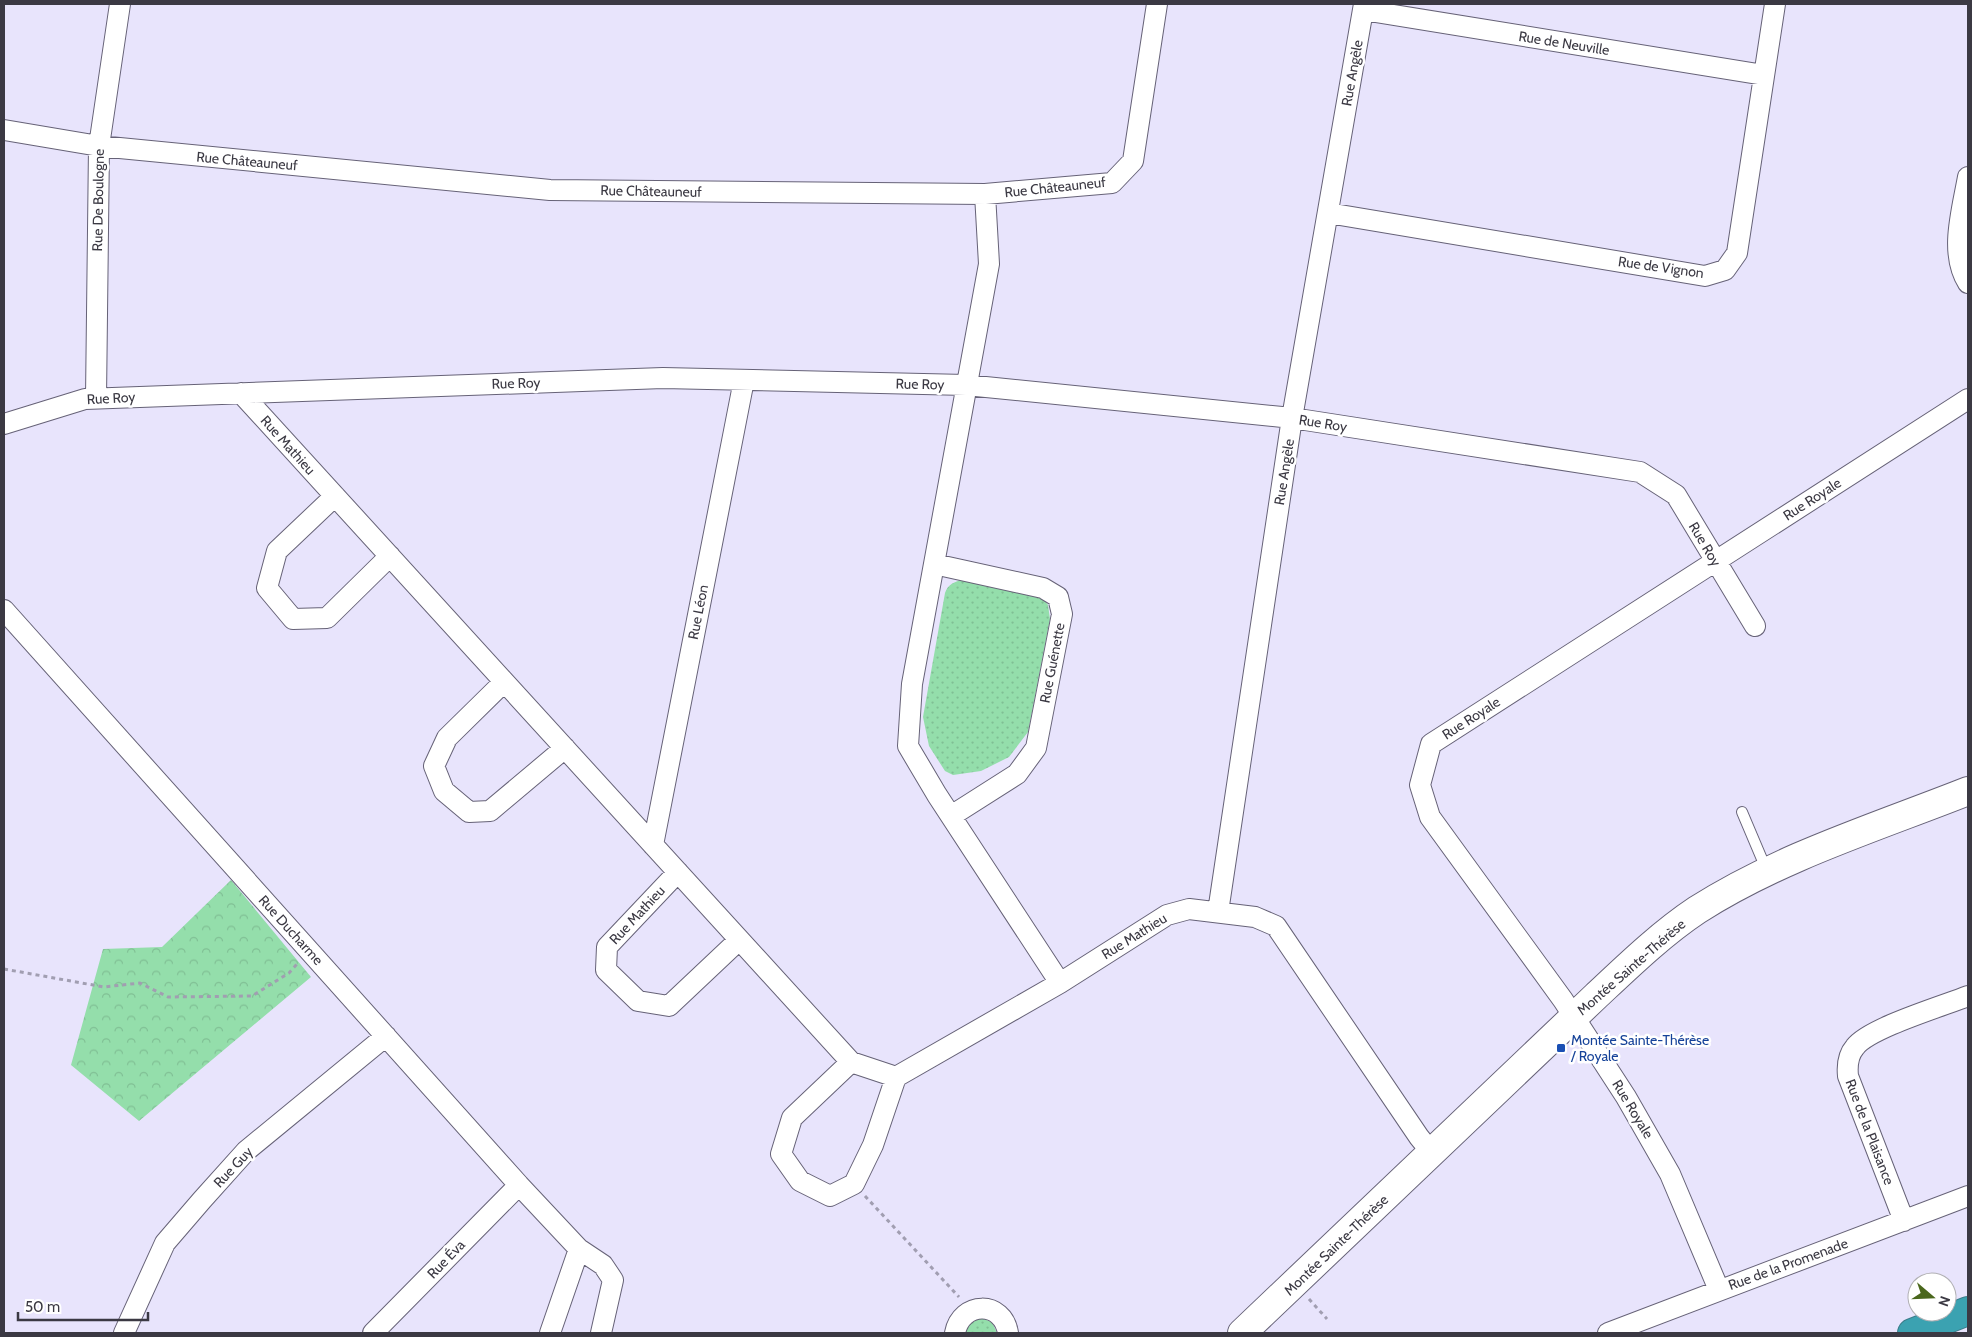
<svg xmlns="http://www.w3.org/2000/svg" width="1972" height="1337" font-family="Cabin,sans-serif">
<defs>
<pattern id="grass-dots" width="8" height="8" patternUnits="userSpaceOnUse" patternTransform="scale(1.25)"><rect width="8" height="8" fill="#94deab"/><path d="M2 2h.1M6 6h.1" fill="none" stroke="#80bf94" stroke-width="1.8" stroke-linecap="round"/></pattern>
<pattern id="park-crowns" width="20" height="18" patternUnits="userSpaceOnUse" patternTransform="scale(1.25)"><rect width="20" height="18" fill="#94deab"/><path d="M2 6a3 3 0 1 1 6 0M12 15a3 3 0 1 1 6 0" fill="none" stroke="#80bf94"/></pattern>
</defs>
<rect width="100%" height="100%" fill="#e8e4fc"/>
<!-- grass -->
<path fill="url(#grass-dots)" d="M964 579 1043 598 1048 605 1050 619 1028 732 1009 757 981 771 953 775 945 771 929 746 923 717 945 593C948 584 954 582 964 579Z
M981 1318 992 1322 997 1333H964L973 1320Z"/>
<!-- park -->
<path fill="url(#park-crowns)" d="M231 880 311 977 139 1121 71 1065 103 949 162 947Z"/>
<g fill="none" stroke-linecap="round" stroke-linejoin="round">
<defs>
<path id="lane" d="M1742 812 1767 871"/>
<path id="street" d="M1363 10 1764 75
M4 130 99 146 550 190 985 194 1112 183 1133 161 1157 4
M1968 177C1962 211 1949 253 1968 283
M985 194 989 264 912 684 908 746 937 795 1060 983
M1328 213 1705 276 1725 270 1737 253 1775 4
M241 393 851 1062 896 1077 1060 983 1167 915 1189 909 1255 917 1276 926 1419 1137 1432 1153
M96 398 99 146 120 4
M4 424 85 399 663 378 966 385 1292 418 1640 472 1676 495 1755 626
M335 496 277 551 267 588 293 619 327 618 390 556
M934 564 1043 588 1058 597 1062 614 1036 748 1017 774 951 816
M4 610 519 1185 579 1249 603 1265 613 1280 601 1333
M504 682 447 738 434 766 444 791 469 812 490 811 565 748
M653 845 744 380
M678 872 607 947 606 970 638 1001 669 1006 739 940
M1218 912 1292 418 1364 4
M851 1062 792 1118 781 1154 800 1181 830 1196 854 1184 873 1145 896 1077
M1904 1221 1848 1076C1847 1066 1848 1055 1855 1047 1869 1028 1943 1006 1968 996
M1719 1290 1670 1174 1626 1097 1563 1000 1430 817 1420 785 1431 744 1968 399
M124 1333 165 1243 202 1200 246 1151 386 1036
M373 1333 519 1185
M550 1333 579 1249
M955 1333C961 1301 1003 1300 1008 1333
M1608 1333 1968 1196"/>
<path id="secondary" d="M1242 1333 1596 996C1628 966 1661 934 1697 910 1780 857 1877 827 1968 791"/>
<path id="highway" d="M1912 1333 1968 1311"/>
</defs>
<!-- lane casing -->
<use href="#lane" stroke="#666277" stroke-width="12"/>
<!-- street casing -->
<use href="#street" stroke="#666277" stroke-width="22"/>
<!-- secondary casing -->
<use href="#secondary" stroke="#666277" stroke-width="30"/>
<!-- highway casing -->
<use href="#highway" stroke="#3b7d8a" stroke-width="30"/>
<!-- path -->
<path stroke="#a19eb1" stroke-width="3" stroke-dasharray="4 4" stroke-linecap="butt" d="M4 969 104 987 140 983 168 997 252 996 289 973 298 963
M865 1196 959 1297
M1309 1299 1327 1319"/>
<!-- lane -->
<use href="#lane" stroke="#fff" stroke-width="10"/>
<!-- street -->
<use href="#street" stroke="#fff" stroke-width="20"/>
<!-- secondary -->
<use href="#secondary" stroke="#fff" stroke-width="28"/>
<!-- highway -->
<use href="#highway" stroke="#3ba2b1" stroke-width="28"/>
</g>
<!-- markers -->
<rect fill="#1a4fb4" stroke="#fff" stroke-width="2" x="1556" y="1043" width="10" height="10" rx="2.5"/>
<g text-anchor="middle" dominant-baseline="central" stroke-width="5" stroke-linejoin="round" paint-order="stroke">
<!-- street labels -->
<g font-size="14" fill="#3b3943" stroke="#fff">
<text transform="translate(1564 43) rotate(9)">Rue de Neuville</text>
<text transform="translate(1352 73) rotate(-80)">Rue Angèle</text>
<text transform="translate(247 161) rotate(5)">Rue Châteauneuf</text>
<text transform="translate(1055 187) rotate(-6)">Rue Châteauneuf</text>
<text transform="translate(651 191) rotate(1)">Rue Châteauneuf</text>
<text transform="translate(98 200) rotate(-89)">Rue De Boulogne</text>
<text transform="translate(1661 267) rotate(8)">Rue de Vignon</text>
<text transform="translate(516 383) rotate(-2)">Rue Roy</text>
<text transform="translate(920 384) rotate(1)">Rue Roy</text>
<text transform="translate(111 398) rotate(-3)">Rue Roy</text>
<text transform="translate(1323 423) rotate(9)">Rue Roy</text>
<text transform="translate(288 445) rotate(48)">Rue Mathieu</text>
<text transform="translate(1284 472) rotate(-81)">Rue Angèle</text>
<text transform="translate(1812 499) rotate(-33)">Rue Royale</text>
<text transform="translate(1705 544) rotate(59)">Rue Roy</text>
<text transform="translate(698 612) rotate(-79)">Rue Léon</text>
<text transform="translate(1052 663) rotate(-79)">Rue Guénette</text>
<text transform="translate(1471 718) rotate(-33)">Rue Royale</text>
<text transform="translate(637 915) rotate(-47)">Rue Mathieu</text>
<text transform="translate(291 930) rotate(48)">Rue Ducharme</text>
<text transform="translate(1134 936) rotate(-32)">Rue Mathieu</text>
<text transform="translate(1631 967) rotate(-41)">Montée Sainte-Thérèse</text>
<text transform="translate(1633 1109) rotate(59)">Rue Royale</text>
<text transform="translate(1870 1132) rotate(69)">Rue de la Plaisance</text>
<text transform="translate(233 1167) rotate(-47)">Rue Guy</text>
<text transform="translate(1336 1245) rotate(-44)">Montée Sainte-Thérèse</text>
<text transform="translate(446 1259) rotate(-46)">Rue Éva</text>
<text transform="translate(1788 1264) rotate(-20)">Rue de la Promenade</text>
</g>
<!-- transit labels -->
<g font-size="14" fill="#164399" stroke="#fff" text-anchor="start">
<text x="1571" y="1040">Montée Sainte-Thérèse<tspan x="1571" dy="16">/ Royale</tspan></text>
</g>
</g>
<!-- border -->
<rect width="1972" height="1337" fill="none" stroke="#3b3943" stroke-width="10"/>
<!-- north arrow -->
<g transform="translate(1932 1297) rotate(109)"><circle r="24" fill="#ffffff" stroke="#b1b0b4"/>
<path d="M0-4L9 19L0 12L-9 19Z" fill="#4a671c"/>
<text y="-8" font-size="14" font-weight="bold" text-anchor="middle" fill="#3b3943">N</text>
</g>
<!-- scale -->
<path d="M18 1312v8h130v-8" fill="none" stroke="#3b3943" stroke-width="2.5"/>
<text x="25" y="1312" font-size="15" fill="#3b3943" stroke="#ffffff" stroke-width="4" paint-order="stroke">50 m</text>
</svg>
